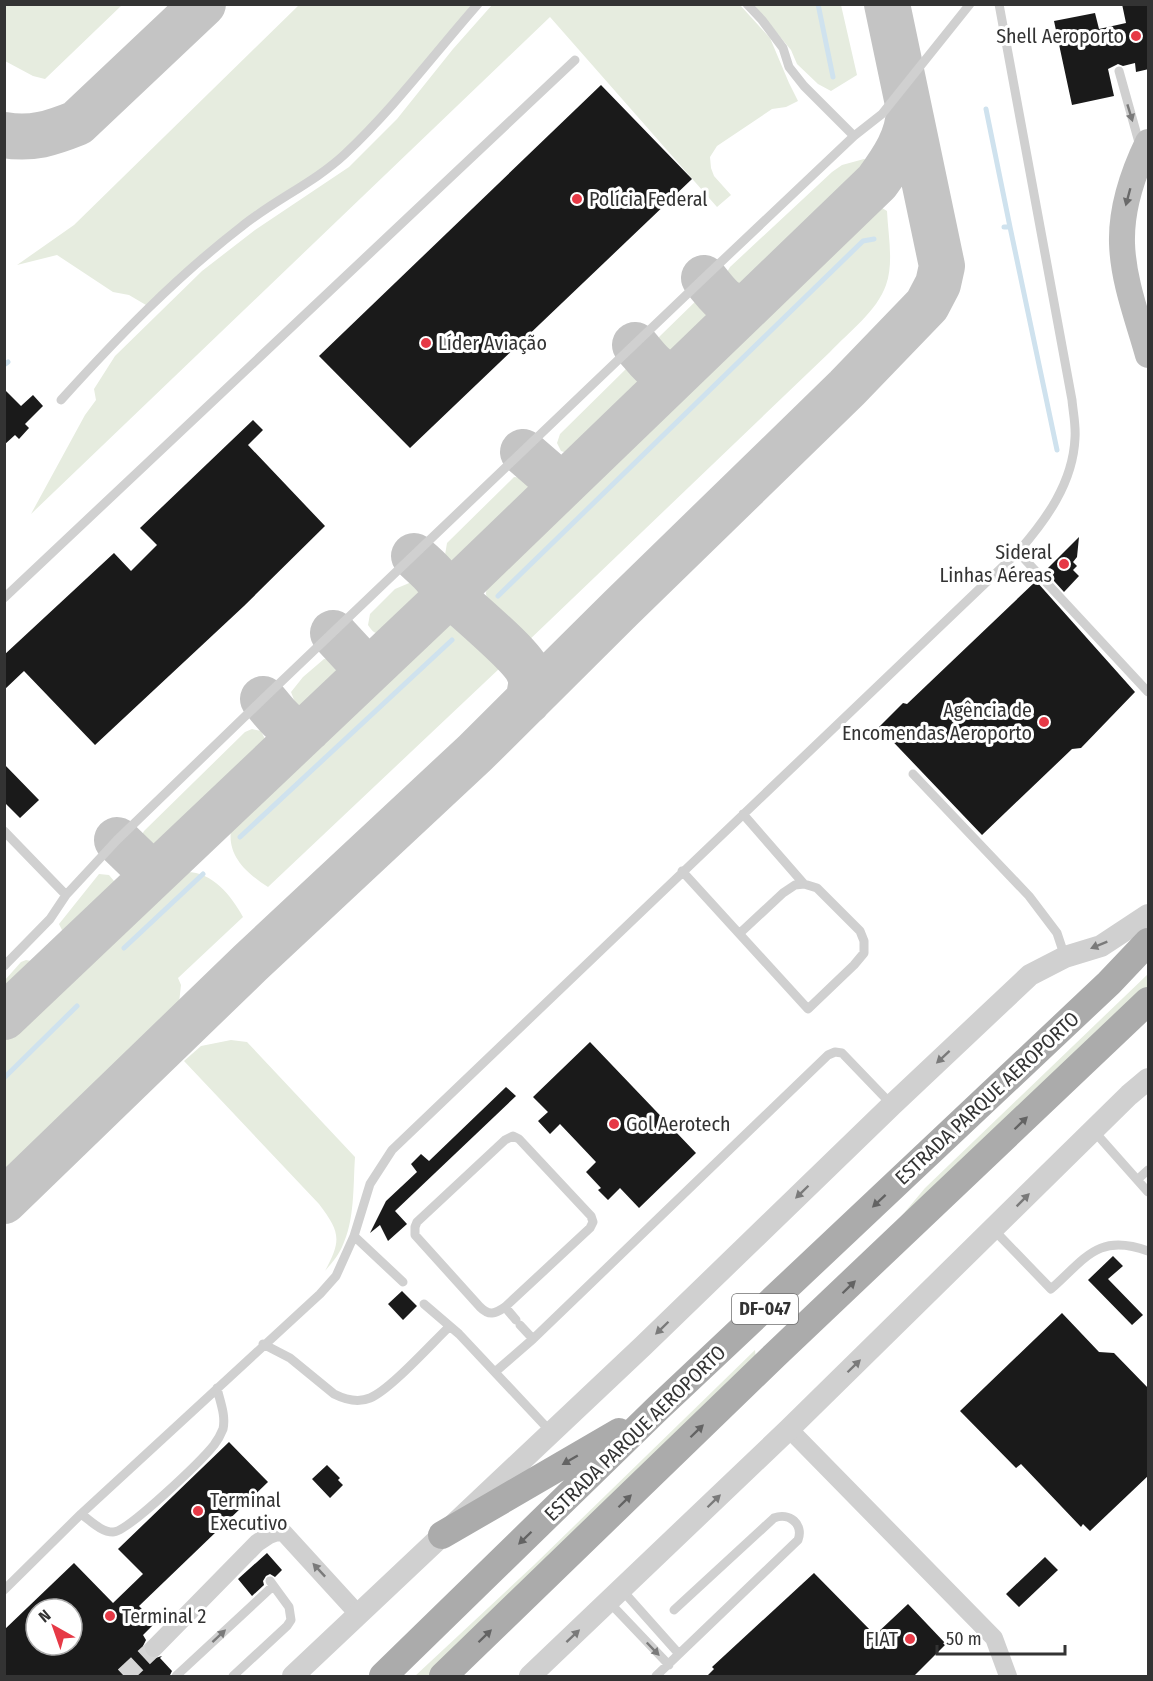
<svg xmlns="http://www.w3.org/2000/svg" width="1153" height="1681" font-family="'Fira Sans Condensed',sans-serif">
<rect width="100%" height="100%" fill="#fff"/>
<!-- green -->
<path fill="#e6ecdf" d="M4 5 5 4 122 5 45 79 33 76 5 61Z
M299 5H477L353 146 146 305 129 295 113 292 57 255 17 265 74 225Z
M492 5H740L770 38 789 83 798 101 786 107 772 109 717 146 710 157 711 168 714 176 731 195 717 207 550 17 31 514 85 415 96 400 94 389 115 356 202 271 255 230 349 167 397 119 453 49Z
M754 5H841L857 75 831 91 818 84 797 64 791 50Z
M864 159 870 162 875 168 752 289C739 292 734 289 726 279L727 272 730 267 832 172 842 165Z
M882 208 887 211C888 234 894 263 886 285 877 311 849 332 830 352L525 644C513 632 488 611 486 594 486 589 489 584 490 580L875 210Z
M701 296 712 303C713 310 714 316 711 323 709 328 702 333 698 337 685 349 672 362 657 345L659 337Z
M630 365H637L643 369 647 376 645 386 639 395 579 451 570 454 561 451 557 443 560 434Z
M514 477 524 478C530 484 531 489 530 497L455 569 451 571 447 569 444 561 447 543Z
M414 581 426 584 434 590 387 634C377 635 373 633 368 625L370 614 395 589Z
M451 621C454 621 458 620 461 622 476 626 494 654 501 667L268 887C243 871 222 850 234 819L438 625Z
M324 659 336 660 340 663 342 677C330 689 316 713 296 705L291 692 303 677Z
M252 729 261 731 266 741 265 751 166 845C154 851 148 849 139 840L144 831 245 732Z
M187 872C212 872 231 895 243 917L178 978 181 985 179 1003 51 1128 5 1169V1040L174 877Z
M99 874 109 875 114 881V894L72 935 63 932 59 924Z
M26 960 31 961C36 977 15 989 5 999V980L21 962Z
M1148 974V994L884 1237 925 1188Z
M231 1040 247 1042 355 1157C353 1187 355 1220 342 1247 338 1256 331 1264 325 1271 342 1240 340 1232 319 1204L184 1061 201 1046Z
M755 1350 756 1360 437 1676H415L534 1565Z"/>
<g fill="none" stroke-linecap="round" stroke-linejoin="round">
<!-- stream -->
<path stroke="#cfe2ee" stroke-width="5" d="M818 4 833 77
M986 109 1010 227
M1004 227H1010L1057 450
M4 365 8 362
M498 596 863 241 874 239
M240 837 452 640
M124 948 203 874
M4 1078 77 1006"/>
<!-- taxiway -->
<path stroke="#c4c4c4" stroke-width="46" d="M4 135C32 140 52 133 77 123L203 4
M704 278C718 294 726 311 749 305
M635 345C648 359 657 377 678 373
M523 452 553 478 568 480
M414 556C427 569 445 580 443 600
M460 603C475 617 523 657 529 673 533 682 530 691 528 701
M333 633 358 660 360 679
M263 699C276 713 286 733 308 729
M117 840 147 869 153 870 163 866
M4 1017 453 591 877 182C893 160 909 137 909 109
M4 1201 250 963 475 753 621 608 847 388 927 305 938 284 942 266 887 4"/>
</g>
<!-- building -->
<path fill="#1a1a1a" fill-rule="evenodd" d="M1122 4H1149V69L1136 72 1135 63 1123 66 1118 64 1108 69 1114 96 1072 105 1054 21 1095 13 1099 29 1126 23Z
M601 85 692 179 410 448 319 356Z
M4 389 21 406 33 395 43 406 25 424 29 428 19 439 15 435 4 445Z
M253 420 263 430 248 445 325 526 244 606 95 745 24 671 4 690V655L114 553 131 571 157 545 140 528Z
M1079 537 1077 557 1073 562 1077 566 1073 570 1079 576 1064 592 1045 571Z
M1036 581 1135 692 1081 748 1072 749 982 835 879 727 903 703 907 704Z
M4 764 39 800 20 818 4 802Z
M590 1042 696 1153 639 1208 620 1188 608 1200 598 1190 601 1188 586 1172 596 1162 560 1124 550 1134 538 1121 548 1112 533 1097Z
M506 1087 516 1096 395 1211 407 1224 388 1241 380 1225 370 1233 386 1201 417 1172 411 1164 421 1154 429 1161Z
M1113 1256 1123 1266 1108 1279 1143 1315 1132 1325 1088 1280Z
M402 1291 417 1306 403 1320 388 1304Z
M1062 1313 1099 1352 1114 1353 1149 1389V1475L1090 1531 1083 1524 1081 1527 1021 1464 1016 1468 960 1411Z
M229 1442 268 1482 139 1606 155 1623 143 1635 146 1640 143 1646V1652L152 1659 162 1656 160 1658 172 1671 169 1677H4V1630L74 1563 113 1603 143 1574 118 1549ZM36 1609H72V1645H36Z
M327 1465 340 1478 338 1480 343 1485 330 1498 312 1479Z
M267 1553 282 1570 275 1577 270 1574 266 1576 263 1581 264 1585 252 1596 238 1579Z
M1045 1557 1058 1570 1019 1607 1006 1594Z
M814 1573 875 1635 908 1604 946 1644 913 1677H706L714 1669 712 1667Z"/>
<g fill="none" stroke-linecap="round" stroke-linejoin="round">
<!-- minor-tunnel -->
<path stroke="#d6d6d6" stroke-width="18" stroke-dasharray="18 9" stroke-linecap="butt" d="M124 1676 154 1648"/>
<!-- service -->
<path stroke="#d0d0d0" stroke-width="9" d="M747 4 762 20 783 48 789 67 804 86 854 136
M1119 71 1140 146
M61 400C117 338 175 278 241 227 274 200 314 183 345 154 394 108 434 54 478 4
M1018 552 1148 692
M4 598 575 60
M913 774 1029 896 1057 933 1065 957
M743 814 804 884
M4 831 66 895 117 840 263 699 704 278 854 136 882 114 970 4
M682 871 808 1009 854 965 864 953V941L860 931 817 888 804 884 795 885 783 893 740 933
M4 966 50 919 66 895
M1093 1130 1148 1192
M513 1136 519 1139 591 1216 593 1222 590 1228 505 1307C495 1314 489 1316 480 1307L415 1235V1227L417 1222 505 1140Z
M1138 1179 1148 1170
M993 1229 1051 1289C1086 1258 1098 1233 1148 1251
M354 1236 403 1282
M424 1304 459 1334 551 1432
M505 1307 516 1320
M520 1325 533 1339
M263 1344 290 1358 334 1394C344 1399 358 1403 370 1398 390 1390 432 1343 450 1326
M495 1372 533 1339 828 1055 835 1052 842 1053 892 1105
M81 1514C91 1521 101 1532 113 1532 128 1532 202 1460 214 1445 217 1441 221 1434 223 1429 226 1415 220 1402 217 1388
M4 1590 81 1514 320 1294 336 1276 354 1236 370 1184 392 1150 1018 552C1046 520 1073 483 1075 438 1076 425 1073 412 1072 400L999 4
M622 1590 679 1654
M609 1602 669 1665
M176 1676 273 1586
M233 1676 287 1626 291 1620 289 1607 270 1581
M656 1676 798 1540C804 1524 789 1512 774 1518L674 1610"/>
<!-- minor -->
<path stroke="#d0d0d0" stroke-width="18" d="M789 1429 994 1638 1008 1676
M154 1648 257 1543 269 1535 277 1532 284 1533 358 1614"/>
<!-- tertiary -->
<path stroke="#d0d0d0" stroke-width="22" d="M293 1676 643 1346 892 1105 1030 975 1065 957 1101 946 1148 915
M530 1676 789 1429 1129 1095 1148 1079"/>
<!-- secondary -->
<path stroke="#bdbdbd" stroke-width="26" d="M1148 142C1133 173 1121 208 1122 243 1123 281 1138 319 1148 355"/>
<!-- primary -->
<path stroke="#ababab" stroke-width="28" d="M442 1535 619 1432
M383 1676 657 1409 1109 983 1148 942
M443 1676 775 1355 1148 1001"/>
</g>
<!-- one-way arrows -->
<defs><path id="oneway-solid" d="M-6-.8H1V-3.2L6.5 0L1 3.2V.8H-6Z" transform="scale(1.5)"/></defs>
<g fill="#7a7a7a">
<use href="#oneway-solid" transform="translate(1130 113) rotate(73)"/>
<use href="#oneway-solid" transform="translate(1099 945) rotate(158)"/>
<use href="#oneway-solid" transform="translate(943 1057) rotate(137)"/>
<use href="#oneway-solid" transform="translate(802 1192) rotate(136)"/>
<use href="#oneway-solid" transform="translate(1023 1200) rotate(-45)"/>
<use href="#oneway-solid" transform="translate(662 1328) rotate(136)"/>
<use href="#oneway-solid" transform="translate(854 1366) rotate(-44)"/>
<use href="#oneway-solid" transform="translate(714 1501) rotate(-44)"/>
<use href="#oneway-solid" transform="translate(319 1570) rotate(-133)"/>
<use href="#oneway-solid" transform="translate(219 1636) rotate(-43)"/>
<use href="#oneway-solid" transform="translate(573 1636) rotate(-43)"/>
<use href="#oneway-solid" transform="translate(653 1649) rotate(46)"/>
</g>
<use fill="#6a6a6a" href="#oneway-solid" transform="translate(1128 197) rotate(105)"/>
<g fill="#636363">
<use href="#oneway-solid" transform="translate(1021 1123) rotate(-44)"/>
<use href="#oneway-solid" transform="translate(879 1201) rotate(137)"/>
<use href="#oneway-solid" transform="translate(849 1287) rotate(-44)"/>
<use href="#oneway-solid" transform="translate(697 1431) rotate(-44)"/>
<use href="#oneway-solid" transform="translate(570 1460) rotate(150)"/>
<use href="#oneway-solid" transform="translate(625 1501) rotate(-44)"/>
<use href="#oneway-solid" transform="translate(525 1538) rotate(136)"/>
<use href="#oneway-solid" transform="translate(485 1636) rotate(-44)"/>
</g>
<!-- markers -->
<g fill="#e63946" stroke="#fff" stroke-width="2">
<circle cx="1136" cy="36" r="6"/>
<circle cx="577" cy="199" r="6"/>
<circle cx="426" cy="343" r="6"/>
<circle cx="1064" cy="564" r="6"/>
<circle cx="1044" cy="722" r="6"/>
<circle cx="614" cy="1124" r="6"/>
<circle cx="198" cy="1511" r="6"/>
<circle cx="110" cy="1616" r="6"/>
<circle cx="910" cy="1639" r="6"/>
</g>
<g text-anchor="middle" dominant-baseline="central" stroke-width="6" stroke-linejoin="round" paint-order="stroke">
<!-- shield labels -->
<rect fill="#fff" stroke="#707070" stroke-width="1.5" x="732" y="1294" width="66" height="30" rx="4.5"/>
<g font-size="18" font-weight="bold" fill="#333">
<text x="765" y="1309">DF-047</text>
</g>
<!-- poi labels -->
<g font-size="20" fill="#333" stroke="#fff" text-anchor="start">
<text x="1124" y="36" text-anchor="end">Shell Aeroporto</text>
<text x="589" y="199">Polícia Federal</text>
<text x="438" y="343">Líder Aviação</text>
<text x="1052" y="552" text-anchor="end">Sideral<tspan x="1052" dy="23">Linhas Aéreas</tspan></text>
<text x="1032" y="710" text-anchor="end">Agência de<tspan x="1032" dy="23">Encomendas Aeroporto</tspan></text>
<text x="626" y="1124">Gol Aerotech</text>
<text x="210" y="1500">Terminal<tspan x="210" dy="23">Executivo</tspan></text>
<text x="122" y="1616">Terminal 2</text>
<text x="898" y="1639" text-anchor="end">FIAT</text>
</g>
<!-- street labels -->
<g font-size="20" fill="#333" stroke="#fff">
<text transform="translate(987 1098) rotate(-43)">ESTRADA PARQUE AEROPORTO</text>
<text transform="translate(635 1433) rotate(-44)">ESTRADA PARQUE AEROPORTO</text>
</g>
</g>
<!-- border -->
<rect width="1153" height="1681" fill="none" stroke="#333333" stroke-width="12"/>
<!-- north arrow -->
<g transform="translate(54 1627) rotate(320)"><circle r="28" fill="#ffffff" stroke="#adadad" stroke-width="1.5"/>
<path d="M0-4.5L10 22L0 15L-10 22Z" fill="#e63946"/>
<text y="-9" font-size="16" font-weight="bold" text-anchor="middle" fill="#333333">N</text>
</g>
<!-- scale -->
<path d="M937 1645v9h128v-9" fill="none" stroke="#333333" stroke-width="3"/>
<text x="946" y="1645" font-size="18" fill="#333333" stroke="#ffffff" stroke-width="4.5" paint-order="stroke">50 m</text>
</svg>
